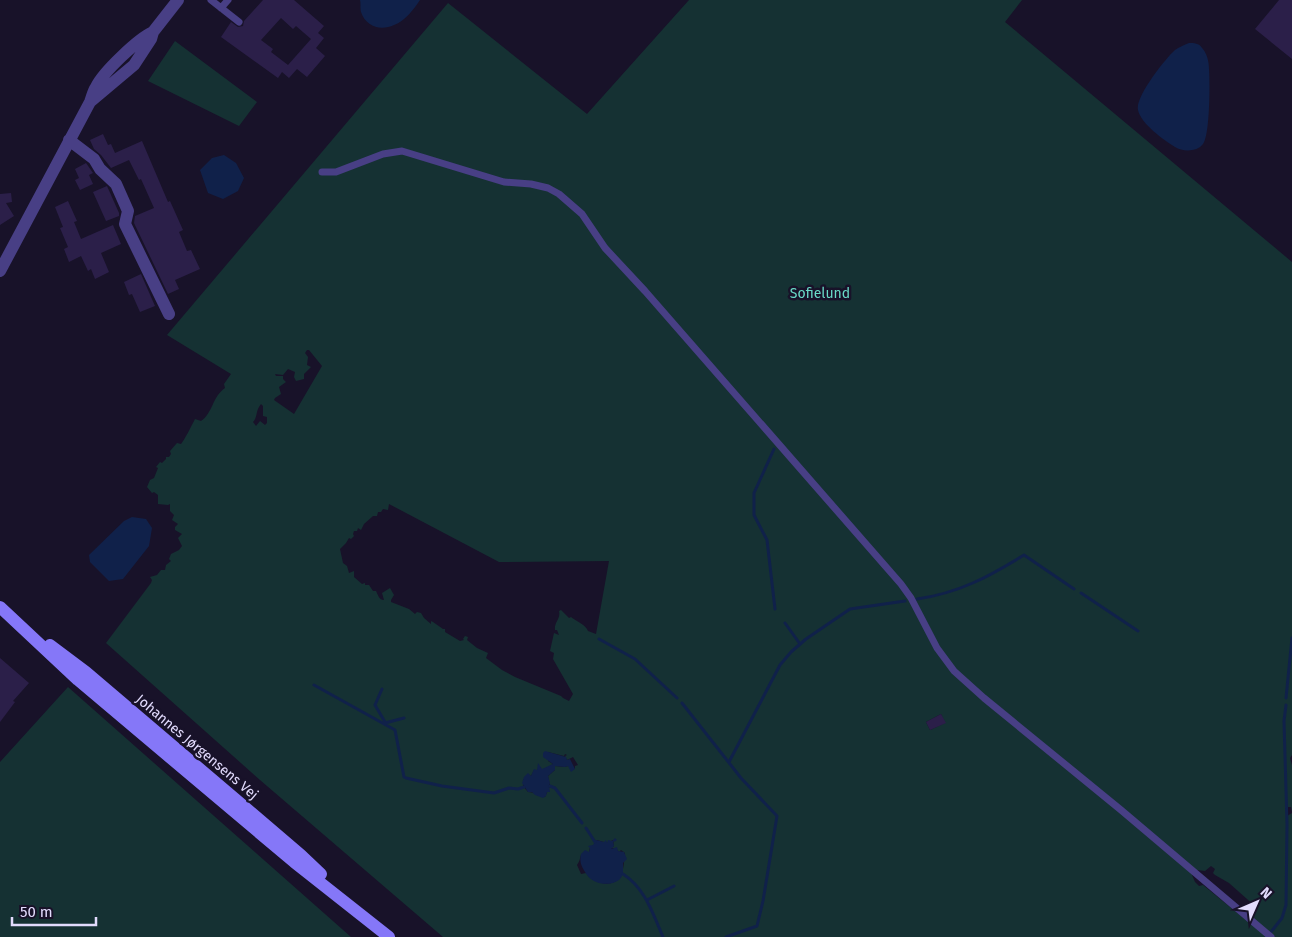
<svg xmlns="http://www.w3.org/2000/svg" width="1292" height="937" font-family="'Fira Sans',sans-serif">
<rect width="100%" height="100%" fill="#181229"/>
<!-- green -->
<path fill="#153133" fill-rule="evenodd" d="M689 0H1022L1005 22 1292 262V755L1290 758 1292 765V812L1291 807H1287V816L1292 813V937H443L260 780 106 643 151 583 152 580 150 577 157 575 161 570H165L166 565 171 561 169 559 171 554 179 550 182 546 178 538 182 534 175 530V527L178 524 172 520 174 515 170 511V504L168 505 158 504V495L154 492 152 493 147 487 150 480 154 478 158 468 156 467 160 462 162 463 166 459V457H169L171 454 170 451 177 443 181 444C184 441 192 425 195 419L201 421C213 413 212 397 225 388L224 384 231 374 167 335 448 3 587 114ZM307 350H309L322 366 294 414 274 400 275 398 281 394 279 387 286 382 283 379V376H276L275 374 283 375 288 369 295 372 294 377 296 381 304 379V374L311 367 307 365 308 357 305 353ZM261 404 263 406V416L267 417V423L265 425 260 421 256 426 253 422C258 417 255 411 261 404ZM389 504 499 562 609 561 596 634 588 631C585 624 577 622 571 617L569 618 561 610 559 611C561 619 554 622 555 630H557L559 635 554 633 550 651 554 653 553 659 573 694 569 701 563 698 561 696 515 677 502 670 486 658 488 653 477 648 467 640 468 637 465 636 463 639 464 640 460 641 445 632V629H443L433 622 431 621V624L424 618 421 613 417 612 415 614 409 609 391 602V600L394 595 390 588 382 593 384 600C379 600 378 595 376 591H373L369 585H365V583L362 584 354 577V571L349 573 347 566 343 563 340 549 346 543 349 538 351 539 354 536 353 534 354 531H357L358 528 361 530 364 524 373 516H377L378 512H381L383 509 388 510ZM941 714 945 723 930 730 926 722ZM548 752 564 756 565 754 567 755 565 756 567 760 573 757 578 765 575 766V769L568 766 565 767 555 766V770L548 776 550 786 545 797C538 797 535 792 528 792L523 786V780L528 774 531 776 534 770H537L540 767 541 769H545L553 764 548 761ZM597 840 607 843 613 840 614 846 611 848H616L619 852 621 850 625 853C624 861 624 870 620 877 612 889 593 883 586 873L581 874 577 865C583 857 577 853 589 852L590 847 595 844 594 843ZM1211 866 1215 869 1213 873 1215 875 1229 883 1256 907 1246 920 1203 885 1199 886 1195 882 1192 875 1197 870 1205 871Z
M175 41 257 102 239 126 148 81Z
M68 687 351 937H0V762Z"/>
<!-- water -->
<path fill="#10214a" d="M360 0H420C414 9 405 21 394 25 381 31 366 27 361 12 360 9 361 3 360 0Z
M1189 43C1194 43 1199 43 1202 48 1207 53 1209 62 1209 69 1210 82 1210 135 1203 144 1197 152 1183 152 1175 147 1164 140 1141 124 1138 110 1135 97 1165 59 1175 50 1179 47 1184 45 1189 43Z
M224 155 236 163 244 178 238 191 223 199 208 193 200 170 212 158Z
M132 517 146 519 152 528 149 546 123 579 109 581 90 562 89 555 124 521Z
M545 751 566 757 567 760 570 759 575 769 571 772 568 766 565 767 555 766V770L548 776 550 783 549 785 550 792H547L546 796 543 798 535 795 532 792H528L522 783 524 777 528 773 531 776 534 769 537 770 538 763 542 769 553 764 543 757V753Z
M615 838 617 840 614 842 613 841 614 846 611 849 617 847 618 851 624 852 627 859 623 863V874C622 876 621 878 619 880 609 887 593 884 587 875 582 867 579 863 581 854L585 850 589 852 590 848 588 846 593 845 596 840 604 842 606 840 607 843 608 840 612 841Z"/>
<g fill="none" stroke-linecap="round" stroke-linejoin="round">
<!-- stream -->
<path stroke="#10214a" stroke-width="3" d="M774 449 754 493V515L767 540 775 609
M1081 593 1138 631
M917 599C959 593 988 577 1024 555L1074 589
M785 623 800 644
M599 639 635 659 677 698
M314 685 395 730 404 777 406 778 442 786 494 793 509 788 518 789 524 787
M382 689 375 705 385 722
M1286 698 1292 638
M682 703 741 778 777 816 763 901 757 926 726 937
M385 723 404 718
M729 762 780 665 791 652 806 639 850 609 905 601
M550 786 555 788 582 823
M586 828 595 842
M623 874C645 888 653 914 663 937
M647 900 674 886
M1271 932 1282 918 1286 905 1287 824 1284 721 1286 705"/>
</g>
<!-- building -->
<path fill="#2b1f49" fill-rule="evenodd" d="M263 0H294L324 26 318 33 324 38 316 48 325 56 307 77 297 69 289 78 282 72 278 78 221 37 231 22 238 27 243 26 244 21ZM281 18 293 29 296 26 311 39 288 65 271 52 273 49 261 40Z
M1279 0H1292V59L1255 29Z
M103 134 108 145 111 144 115 153 142 141 168 202 170 201 183 230 179 232 187 251 191 250 200 269 175 280 179 289 168 294 134 223 135 216 154 208 141 179 139 180 129 160 111 168 101 155 94 149 90 140Z
M86 163 93 173 89 175 93 184 80 190 75 180 79 178 75 169Z
M107 186 119 213V216L106 221 93 192Z
M11 193 12 202 6 203 14 216 0 225V194Z
M68 201 77 221 74 222 81 239 113 225 121 244 101 253 109 272 95 279 91 269 88 271 81 256 69 262 64 249 68 247 60 228 63 227 55 207Z
M141 274 155 306 140 312 132 294 129 295 124 282Z
M0 658 29 683 13 701 15 702 0 722Z
M941 714 946 723 930 730 926 722Z"/>
<g fill="none" stroke-linecap="round" stroke-linejoin="round">
<!-- lane -->
<path stroke="#483f85" stroke-width="7" d="M211 0 239 22
M221 8 228 0
M322 172H336L383 154 402 151 504 182 531 184 548 188 559 194 582 214 605 248 645 291 901 584 911 598 937 648 954 671 984 698 1121 810 1271 937"/>
<!-- street -->
<path stroke="#483f85" stroke-width="12" d="M90 102 134 65 151 39 153 32 178 0
M69 140 94 159 100 169 116 184 128 211 125 224 169 314
M0 271 90 102C92 97 93 91 96 87 103 72 138 39 153 32"/>
<!-- secondary -->
<path stroke="#8577f8" stroke-width="12" d="M0 607 78 680 294 862 389 937
M50 645 86 672 301 855 321 874"/>
</g>
<g text-anchor="middle" dominant-baseline="central" stroke-width="5" stroke-linejoin="round" paint-order="stroke">
<!-- park labels -->
<g font-size="14" fill="#69dbc8" stroke="#181229">
<text x="820" y="293">Sofielund</text>
</g>
<!-- street labels -->
<g font-size="14" fill="#e2dbfd" stroke="#181229">
<text transform="translate(197 747) rotate(40)">Johannes Jørgensens Vej</text>
</g>
</g>
<!-- north arrow -->
<g transform="translate(1257 902) rotate(45)" stroke="#181229" stroke-width="4" paint-order="stroke">
<path d="M0-4L9 19L0 12L-9 19Z" fill="#e2dbfd"/>
<text y="-8" font-size="14" font-weight="bold" text-anchor="middle" fill="#e2dbfd">N</text>
</g>
<!-- scale -->
<path d="M12 917v8h84v-8" fill="none" stroke="#e2dbfd" stroke-width="2.5"/>
<text x="20" y="917" font-size="15" fill="#e2dbfd" stroke="#181229" stroke-width="4" paint-order="stroke">50 m</text>
</svg>
